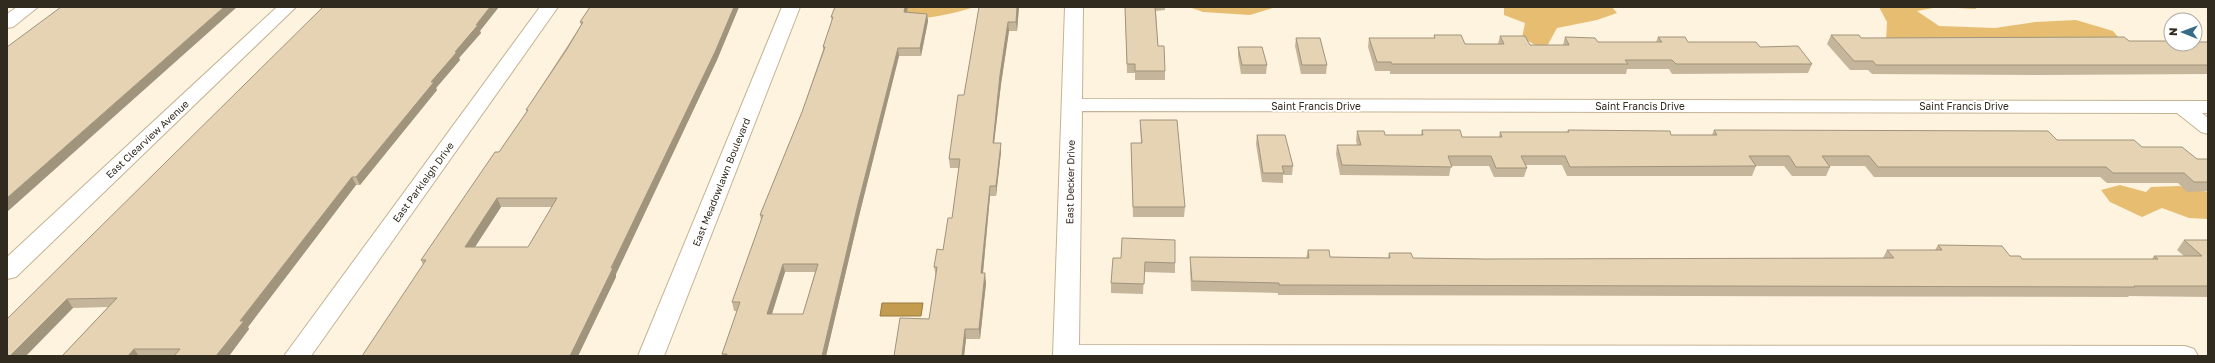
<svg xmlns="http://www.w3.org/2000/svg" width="2215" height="363" font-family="'Golos Text',sans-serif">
<rect width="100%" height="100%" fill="#fef3df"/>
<!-- forest -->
<path fill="#e7be71" d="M903 7H975C949 15 924 20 897 19Z
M1189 7H1276L1250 15 1203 12Z
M1504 7H1612L1617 13 1597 20 1557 28 1545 50 1522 38 1525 23 1504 15Z
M1879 7H1975L1976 9 1938 7 1917 11 1939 26 1995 28 2035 22 2076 20 2113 31 2124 44 1886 41 1887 22Z
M2120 185 2146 192 2151 187 2179 186 2208 192V219L2189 218 2162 208 2142 217 2110 202 2101 190Z"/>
<!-- water -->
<path fill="#c49c4f" stroke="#987a40" d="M882 303H923L921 316H880Z"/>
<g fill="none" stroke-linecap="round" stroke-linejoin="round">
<defs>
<path id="street" d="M17 7H38L13 27 7 28V14Z
M277 7H296L16 277 7 279V257Z
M540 7H558L311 356H284Z
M782 7H800L664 356H638Z
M1065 7H1083L1082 99 2208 101V113H2202L2208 118V134L2201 132 2177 113 1082 111 1079 345 2185 346 2194 349 2198 356H1053Z"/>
</defs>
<!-- street casing -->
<use href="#street" stroke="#c4b393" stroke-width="2"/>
<!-- street -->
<use href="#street" fill="#fff" fill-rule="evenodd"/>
</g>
<!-- wall -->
<path fill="#c5b59a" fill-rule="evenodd" d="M590 7H739L717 60 616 274V277L578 356H362L423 265 421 260 499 152 527 111 526 110 581 25 580 22ZM501 207H552L528 247H475Z
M835 7H908L907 12 927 14 928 21 921 56H899L860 212 826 356H722V354L737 311H734L732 302 761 220 760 215 802 112 823 50V47L832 21 831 17ZM785 272H815L803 314H772Z
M979 7H1019L1017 31H1009L1001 84 994 143 1001 152 996 196H990L983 273 986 283 980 339H966L964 356H894L929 319 936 277 934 267 943 250 952 218 959 168H950L949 159 964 95Z
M1125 7H1165V10L1156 11 1158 46 1165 71V80H1135V73H1127Z
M480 31 481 33 459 58 460 60 436 88 437 90 360 185H356L248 327 249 329 229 356H62L108 307 73 308 7 319Z
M1434 35 1465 44H1498L1500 36 1530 45H1563L1565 37 1598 42H1656L1658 37 1688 42 1760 47 1812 64 1808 73 1672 74 1669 69H1627L1626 74H1390V71H1375L1368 47 1369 38H1434Z
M1831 35 1861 38 2129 41 2208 42V74L2038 75 1872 74 1868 70H1850L1827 44Z
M1296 38 1327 65 1326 74H1301L1295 46Z
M1238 47 1267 65 1266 74H1241L1238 56Z
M1140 120 1185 207 1184 217H1133L1131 143H1141Z
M1422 130 1462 137H1499L1500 132H1567L1568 130 1671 135H1712L1714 130 2057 140 2142 147 2197 159H2208V191L2187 192 2178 183H2107L2100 177H1874L1865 166H1830V167L1826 176H1792L1784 166H1755H1756L1752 176H1567L1562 165H1526L1527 168 1524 177H1494L1489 166H1451L1449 176 1340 175 1336 154 1337 145H1357L1356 140 1357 131 1385 135H1421Z
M1257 135 1293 166 1292 175H1283V183L1262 182 1256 144Z
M2184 240H2208V297L2129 296 2128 297 1278 295V293L1191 291 1190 267V257L1306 258 1308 250 1330 257 1388 258 1389 253 1413 258 1485 259 1883 258 1887 250H1935L1938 245 2010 256 2022 259H2152L2154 256H2184L2177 250Z
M1121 258 1175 263V273L1144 272 1143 294 1111 293V283Z"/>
<!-- shaded-wall -->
<path fill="#a0947d" d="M224 7H237L7 212V198Z
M490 7H499L480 31 481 33 459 58 460 60 436 88 437 90 360 185 356 177Z
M734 7H739L717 60 616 274V277L578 356H570Z
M905 7H908L905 20 904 12Z
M1017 7H1019L1017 31 1016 22Z
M927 14 928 21 921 56 920 48Z
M1008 22 1009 31 1001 84 993 152V143L1000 75Z
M898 48 899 56 860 212 826 356H822L858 204Z
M1001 143V152L996 196V186Z
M352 177 356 185 248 327 249 329 229 356H216L240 321Z
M990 186V196L982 283 981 273Z
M497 198 501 207 469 256 465 247Z
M783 264 785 272 769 323 767 314Z
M985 273 986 283 980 339 979 329Z
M67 299 73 308 26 356H10Z
M965 329 966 339 964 356H962Z
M134 349 139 356H128Z"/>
<!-- building -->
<path fill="#e5d3b3" stroke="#a0947d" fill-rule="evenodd" d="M61 7H224L7 198V47Z
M323 7H490L476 25H478L455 52H457L431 82H434L356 177H352L240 321H244L216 356H174L180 349H134L128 356H62L117 298 67 299 10 356H7V319Z
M590 7H734L715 52 611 268H613L570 356H362L426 260H421L495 152H499L528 110H526L567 49 583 22H580ZM497 198H557L528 247H465Z
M835 7H905L904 12 927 14 920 48H898L858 204 822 356H726L727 354H722L740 302H732L763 215H760L802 112 825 47H823L833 17H831ZM783 264H818L803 314H767Z
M979 7H1017L1016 22H1008L1000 75 993 143H1001L996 186H990L981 273H985L979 329H965L962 356H894L900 318 929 319 937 267H934L937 249 943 250 948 218H952L960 159H949L958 95H964Z
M1125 7H1155L1158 46H1164L1165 71H1135V64H1127Z
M1434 35H1461L1465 44H1504L1500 36H1525L1530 45H1569L1565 37 1595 38 1598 42H1662L1658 37H1685L1688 42H1756L1760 47 1798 46 1812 64H1676L1672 60H1625L1628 64H1392L1391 62H1377L1369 38H1435Z
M1831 35H1859L1861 38 2124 37 2129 41H2171V44H2195V42H2208V65H1876L1873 61H1854Z
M1296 38H1320L1327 65H1302Z
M1238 47H1262L1267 65H1242Z
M1140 120H1177L1185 207H1133L1131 143H1142Z
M1422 130H1460L1462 137H1502L1500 132H1569L1568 130 1670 131 1671 135H1717L1714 130 2048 131 2057 140H2134L2142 147H2182L2197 159H2208V182H2194L2184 173H2113L2106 167H1878L1869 156H1822L1830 167H1796L1789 156H1749L1756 166 1570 167 1565 156H1521L1527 168H1496L1491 156H1448L1452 167 1342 165 1337 145H1361L1357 131H1384L1385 135H1423Z
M1257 135H1285L1293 166H1282L1284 173H1263Z
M1122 238 1175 240V263L1145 262 1144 284 1111 283 1113 258H1121Z
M2184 240H2208V286H2134L2135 287 1279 285V283L1192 281 1190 257 1309 258 1308 250H1329L1330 257 1390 258 1389 253H1411L1413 258 1485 259 1894 258 1887 250H1942L1938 245 2002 246 2010 256H2020L2022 259H2158L2154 256H2202Z"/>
<g text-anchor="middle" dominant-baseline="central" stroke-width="4" stroke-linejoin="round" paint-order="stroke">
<!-- street labels -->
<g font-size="10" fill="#312a1e" stroke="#fff">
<text x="1316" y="106">Saint Francis Drive</text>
<text x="1640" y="106">Saint Francis Drive</text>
<text x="1964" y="106">Saint Francis Drive</text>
<text transform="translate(147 139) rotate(-43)">East Clearview Avenue</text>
<text transform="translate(423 182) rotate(-54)">East Parkleigh Drive</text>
<text transform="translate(721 182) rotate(-68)">East Meadowlawn Boulevard</text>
<text transform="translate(1070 182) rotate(-89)">East Decker Drive</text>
</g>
</g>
<!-- border -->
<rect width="2215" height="363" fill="none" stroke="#312a1e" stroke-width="16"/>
<!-- north arrow -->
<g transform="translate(2183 32) rotate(271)"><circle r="19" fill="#ffffff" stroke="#adaaa5"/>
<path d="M0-3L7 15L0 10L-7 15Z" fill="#366c87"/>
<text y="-6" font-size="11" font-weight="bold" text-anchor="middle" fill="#312a1e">N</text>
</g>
</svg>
